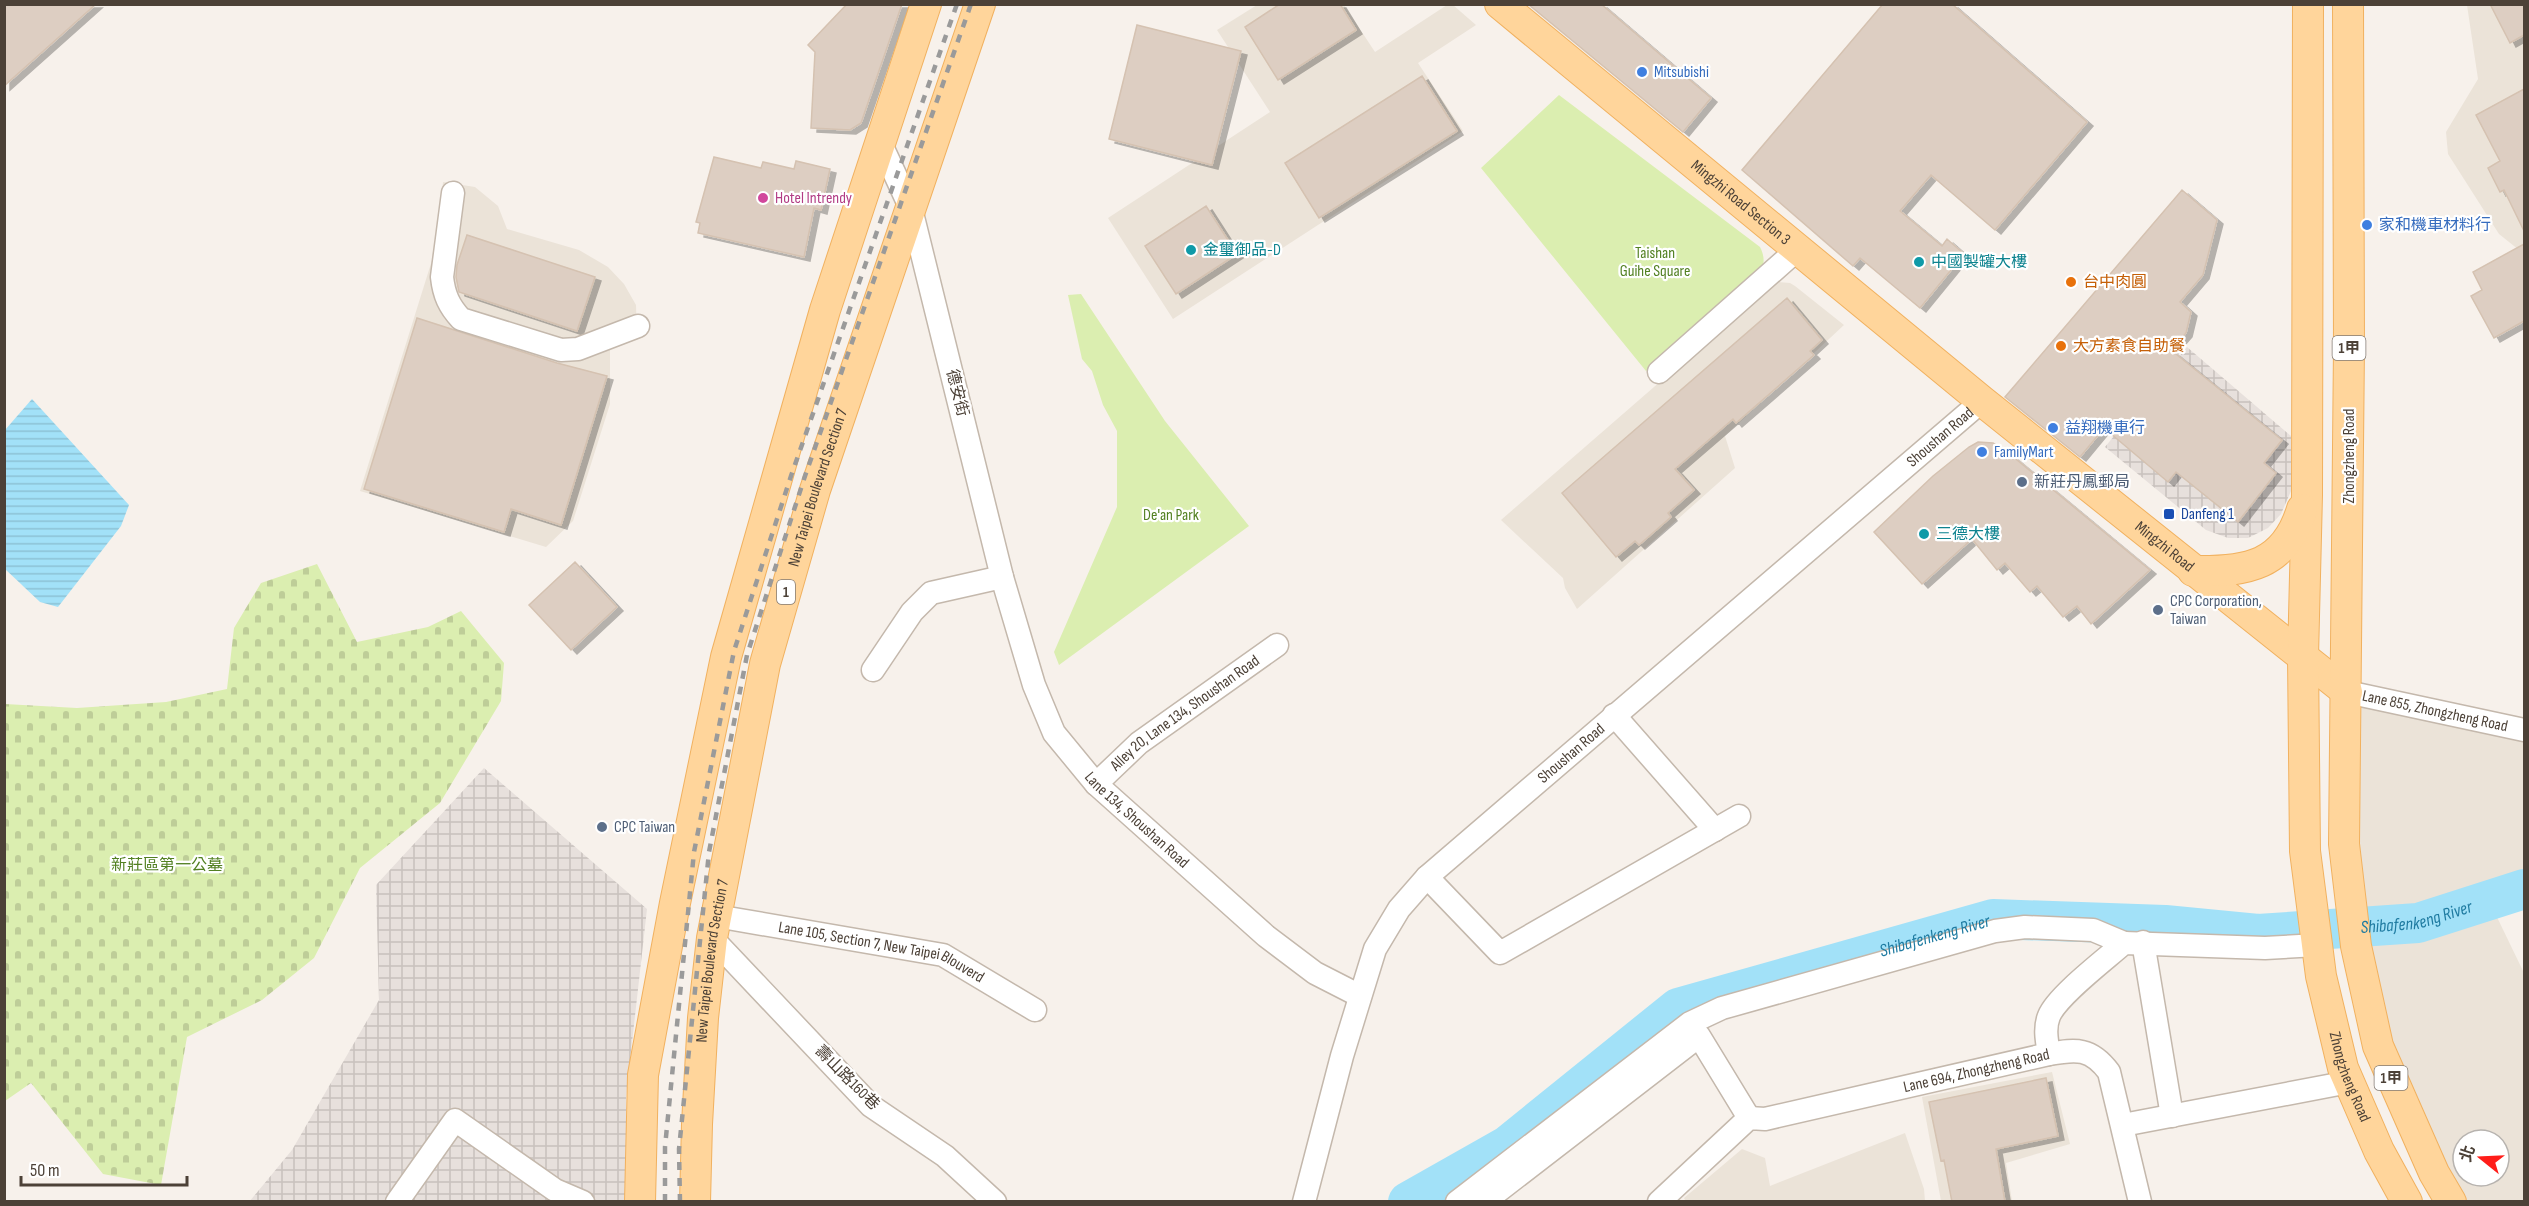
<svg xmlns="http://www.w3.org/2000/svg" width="2529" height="1206" font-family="'Sofia Sans Condensed','Noto Sans TC',sans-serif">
<defs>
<pattern id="industrial-grid" width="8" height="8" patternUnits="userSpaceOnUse" patternTransform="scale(1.5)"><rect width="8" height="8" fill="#e7e0dc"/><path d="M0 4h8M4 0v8" fill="none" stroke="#c8c1bd"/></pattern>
<pattern id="cemetery-stones" width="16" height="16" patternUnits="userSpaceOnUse" patternTransform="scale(1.5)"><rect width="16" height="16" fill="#dbeeb0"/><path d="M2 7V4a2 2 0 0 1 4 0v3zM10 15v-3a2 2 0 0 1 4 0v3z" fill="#becd98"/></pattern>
<pattern id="water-rules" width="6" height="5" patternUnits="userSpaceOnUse" patternTransform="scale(1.5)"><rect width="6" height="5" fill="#a2e1f8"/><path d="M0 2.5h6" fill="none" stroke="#8dc2d5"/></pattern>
<filter id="shadow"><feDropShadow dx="6" dy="4" stdDeviation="0" flood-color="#0004"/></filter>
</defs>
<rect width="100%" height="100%" fill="#f7f1eb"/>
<!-- residential -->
<path fill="#ebe3d8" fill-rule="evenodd" d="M1257 5H1344L1375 52 1447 5H1453L1476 25 1418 63 1463 131 1173 319 1108 218 1270 112 1217 30Z
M2467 5H2524V254L2499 234 2448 154 2446 132 2478 79Z
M443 182 475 187 498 206 507 229 579 250 608 267 624 284 636 305 637 338 610 342V404L573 521 546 547 360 491 438 241Z
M1777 282 1790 283 1795 286 1844 325 1725 436 1735 468 1577 609 1565 588 1563 578 1501 520 1769 287Z
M2347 692 2524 730V871L2481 884 2524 973V1201H2451L2356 946ZM2463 1140H2499V1176H2463Z
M2052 1072 2070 1144 2006 1163 2012 1201H1941L1922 1097Z
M1905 1133 1924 1189 1925 1201 1686 1202 1684 1198 1742 1149 1765 1158 1770 1186Z"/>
<!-- industrial -->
<path fill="url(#industrial-grid)" d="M2187 347 2291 436V491L2281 514 2268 528 2248 538H2228L2206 530 2105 447Z
M484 768 647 909 626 1096V1201L249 1202 292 1150 379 1000 376 885Z"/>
<!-- cemetery -->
<path fill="url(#cemetery-stones)" d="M317 564 357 642 428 627 461 611 504 663 501 701 440 803 360 868 314 958 262 1000 187 1037 161 1185 103 1174 31 1083 5 1101V704L77 708 166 702 227 689 234 628 261 583Z"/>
<!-- park -->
<path fill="#dbeeb0" d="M1559 95 1760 247C1765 257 1765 265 1759 275L1646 371 1481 168Z
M1081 294 1165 421 1249 526 1059 665 1054 652 1117 507V431L1103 405 1092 371 1082 359 1068 295Z"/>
<!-- water -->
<path fill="url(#water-rules)" d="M32 399 129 505 121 526 58 607 40 602 5 569V430Z"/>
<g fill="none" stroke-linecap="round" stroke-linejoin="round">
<!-- river -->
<path stroke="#a2e1f8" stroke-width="40" id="s1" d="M1408 1202 1507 1146 1678 1008 1993 919 2165 925 2258 934 2418 923 2524 889"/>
</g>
<!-- building -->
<path fill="#ddcec2" stroke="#d5c2b1" stroke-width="1.5" filter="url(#shadow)" d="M4 4H96L4 86Z
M847 4H902L861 123 850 130 811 128 815 52 808 45Z
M1280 4H1340L1356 30 1278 80 1245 27Z
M1528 4H1601L1711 98 1683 132Z
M1883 4H1952L2087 122 1995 230 1931 175 1900 211 1942 246 1947 239 1964 254 1920 308 1860 258 1853 266 1742 170Z
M2490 4H2524V35L2510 43Z
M1137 25 1241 51 1212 165 1109 139Z
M1422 76 1457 131 1319 218 1285 163Z
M2524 89V231L2504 190 2500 192 2488 168 2500 161 2476 115Z
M714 157 761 168 763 162 794 169 796 161 830 169 821 210 814 208 804 257 698 233 700 223 696 222Z
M2182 190 2217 220 2203 275 2180 302 2191 312 2186 333 2171 350 2282 440 2264 463 2276 473 2238 522 2176 472 2168 482 2104 428 2080 457 2005 397Z
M1206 206 1237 254 1176 294 1145 246Z
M467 235 595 277 577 331 459 292 456 277 457 265Z
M2524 244V321L2494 338 2471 296 2482 290 2473 272Z
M1787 298 1822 340 1810 351 1814 355 1736 423 1733 419 1675 469 1694 490 1668 513 1671 517 1639 545 1635 541 1616 557 1562 493Z
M417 318 557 363 607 376 561 525 511 509 504 532 364 489Z
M1978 442 1993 443 2005 450 2150 570 2091 624 2077 606 2063 617 2037 586 2030 592 2005 563 1997 570 1972 539 1922 584 1874 532 1933 476 1969 447Z
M575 562 617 607 571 650 529 605Z
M2046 1078 2058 1136 1996 1149 2005 1202H1952L1944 1160 1941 1161 1929 1102Z"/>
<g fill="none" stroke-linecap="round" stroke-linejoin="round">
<defs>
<g id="minor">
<path id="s2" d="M880 142 911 209 1002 577 1034 685 1054 733 1096 784 1266 936 1315 973 1360 996"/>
<path d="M453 193 442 277C444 295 449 306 461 319L561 350 578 349 638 326"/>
<path d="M1659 372 1798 249"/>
<path d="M873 670 912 612 931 593 1002 577"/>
<path id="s3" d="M2347 692 2524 730"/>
<path d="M1614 715 1715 830"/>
<path id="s4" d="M1096 784 1139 743 1277 645"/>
<path d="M1427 877 1500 953 1739 816"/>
<path id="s5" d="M716 916 943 955 1035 1010"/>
<path d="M712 938 871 1106 945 1156 995 1202"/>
<path d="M2143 942 2172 1116"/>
<path d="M2049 1054C2077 1049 2091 1048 2109 1072L2140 1202"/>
<path d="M2123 1125 2349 1082"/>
<path d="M397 1202 455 1120 555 1190 583 1202"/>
<path id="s6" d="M1304 1202 1342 1056 1375 949 1399 909 1427 877 1982 401"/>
<path d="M1457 1202 1690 1023 1722 1008 1995 931 2025 927 2093 930 2124 943"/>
<path d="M1484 1202 1699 1036 1749 1118"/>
<path id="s7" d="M1659 1202 1749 1118 1765 1119 2049 1054C2047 1042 2044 1028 2049 1016 2057 996 2106 959 2124 943L2265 948 2317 945"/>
</g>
<g id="major">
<path id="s8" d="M1500 4 1982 401 2347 692"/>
<path id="s9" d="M2308 4 2307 495 2303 657 2305 851 2321 976 2343 1068 2379 1151 2407 1202"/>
<path d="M2348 4 2349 347 2344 844 2356 946 2378 1046 2434 1173 2451 1202"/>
<path d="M2193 571C2247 572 2285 566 2302 509"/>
<path d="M640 1202 643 1075 675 903 726 657 825 310 926 4"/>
<path id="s10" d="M695 1202 697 1124 703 1018 712 938 765 664 815 490 980 4"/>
</g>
</defs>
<!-- minor casing -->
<use href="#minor" stroke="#c4b8ac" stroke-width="25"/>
<!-- major casing -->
<use href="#major" stroke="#f1b15f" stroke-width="32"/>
<!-- minor -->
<use href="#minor" stroke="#fff" stroke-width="22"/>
<!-- major -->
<use href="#major" stroke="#ffd59b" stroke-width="30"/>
<!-- rail -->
<path stroke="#9a9a9a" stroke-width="4.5" stroke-dasharray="8 8" stroke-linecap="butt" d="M665 1202V1147L694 852 734 651 791 476 957 4
M680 1202 679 1149 709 852 747 655 805 476 971 4"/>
</g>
<!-- markers -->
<g fill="#3f7fe0" stroke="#fff" stroke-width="2">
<circle cx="1642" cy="72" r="6"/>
<circle cx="2367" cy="225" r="6"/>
<circle cx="2053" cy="428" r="6"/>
<circle cx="1982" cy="452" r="6"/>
</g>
<circle fill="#d1479c" stroke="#fff" stroke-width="2" cx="763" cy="198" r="6"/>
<g fill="#0f9aa8" stroke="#fff" stroke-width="2">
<circle cx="1191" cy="250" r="6"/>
<circle cx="1919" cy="262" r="6"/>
<circle cx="1924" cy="534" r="6"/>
</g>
<g fill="#e8710a" stroke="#fff" stroke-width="2">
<circle cx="2071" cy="282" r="6"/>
<circle cx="2061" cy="346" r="6"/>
</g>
<g fill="#5c6f8a" stroke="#fff" stroke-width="2">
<circle cx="2022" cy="482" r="6"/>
<circle cx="2158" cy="610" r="6"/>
<circle cx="602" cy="827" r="6"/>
</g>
<rect fill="#1a4fb4" stroke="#fff" stroke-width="2" x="2163" y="508" width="12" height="12" rx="3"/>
<g text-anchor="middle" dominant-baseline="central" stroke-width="4.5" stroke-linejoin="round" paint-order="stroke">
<!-- shield labels -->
<g fill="#fff" stroke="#827a73" stroke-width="1.5">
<rect x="2332.5" y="336" width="33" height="24" rx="4.5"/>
<rect x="777" y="580" width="18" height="24" rx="4.5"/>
<rect x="2374.5" y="1066" width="33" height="24" rx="4.5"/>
</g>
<g font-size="15" font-weight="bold" fill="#4c4137">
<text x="2349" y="348">1甲</text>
<text x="786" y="592">1</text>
<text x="2391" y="1078">1甲</text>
</g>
<!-- shop labels -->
<g font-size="16" fill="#366cbe" stroke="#fff" text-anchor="start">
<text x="1654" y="72">Mitsubishi</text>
<text x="2379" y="225">家和機車材料行</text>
<text x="2065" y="428">益翔機車行</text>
<text x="1994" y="452">FamilyMart</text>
</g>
<!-- hotel labels -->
<g font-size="16" fill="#b23c85" stroke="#fff" text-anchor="start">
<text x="775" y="198">Hotel Intrendy</text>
</g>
<!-- street labels -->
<g font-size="16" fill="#4c4137" stroke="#fff">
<text stroke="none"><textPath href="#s8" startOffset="312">Mingzhi Road Section 3</textPath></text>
<text transform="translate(957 393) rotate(76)">德安街</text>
<text stroke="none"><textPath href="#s6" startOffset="1028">Shoushan Road</textPath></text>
<text transform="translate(2349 456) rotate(-90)">Zhongzheng Road</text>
<text stroke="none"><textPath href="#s10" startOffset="728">New Taipei Boulevard Section 7</textPath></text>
<text stroke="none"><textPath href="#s8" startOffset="858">Mingzhi Road</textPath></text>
<text stroke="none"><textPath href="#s3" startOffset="90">Lane 855, Zhongzheng Road</textPath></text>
<text stroke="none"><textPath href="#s4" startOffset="114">Alley 20, Lane 134, Shoushan Road</textPath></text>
<text stroke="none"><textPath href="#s6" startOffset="542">Shoushan Road</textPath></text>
<text stroke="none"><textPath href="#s2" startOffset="738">Lane 134, Shoushan Road</textPath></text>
<text stroke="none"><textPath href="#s5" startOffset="170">Lane 105, Section 7, New Taipei Blouverd</textPath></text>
<text stroke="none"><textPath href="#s10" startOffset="242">New Taipei Boulevard Section 7</textPath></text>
<text stroke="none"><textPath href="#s7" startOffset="356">Lane 694, Zhongzheng Road</textPath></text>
<text stroke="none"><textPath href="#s9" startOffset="1078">Zhongzheng Road</textPath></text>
<text transform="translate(847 1078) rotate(45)">壽山路160巷</text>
</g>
<!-- culture labels -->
<g font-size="16" fill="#0d838f" stroke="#fff" text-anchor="start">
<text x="1203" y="250">金璽御品-D</text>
<text x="1931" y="262">中國製罐大樓</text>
<text x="1936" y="534">三德大樓</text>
</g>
<!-- park labels -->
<g font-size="16" fill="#528022" stroke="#fff">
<text x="1655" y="253">Taishan<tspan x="1655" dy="18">Guihe Square</tspan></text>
<text x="1171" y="515">De'an Park</text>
<text x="167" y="865">新莊區第一公墓</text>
</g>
<!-- food labels -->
<g font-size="16" fill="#c56008" stroke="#fff" text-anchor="start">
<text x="2083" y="282">台中肉圓</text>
<text x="2073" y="346">大方素食自助餐</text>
</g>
<!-- service labels -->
<g font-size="16" fill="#4e5e75" stroke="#fff" text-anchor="start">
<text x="2034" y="482">新莊丹鳳郵局</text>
<text x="2170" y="601">CPC Corporation,<tspan x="2170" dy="18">Taiwan</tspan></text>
<text x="614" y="827">CPC Taiwan</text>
</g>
<!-- transit labels -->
<g font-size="16" fill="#164399" stroke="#fff" text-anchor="start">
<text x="2181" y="514">Danfeng 1</text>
</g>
<!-- water labels -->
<g font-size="18" font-style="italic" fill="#1f7ba1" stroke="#fff">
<text stroke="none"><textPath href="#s1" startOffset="1086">Shibafenkeng River</textPath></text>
<text stroke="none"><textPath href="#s1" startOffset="600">Shibafenkeng River</textPath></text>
</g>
</g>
<!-- border -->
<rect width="2529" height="1206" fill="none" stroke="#4c4137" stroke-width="12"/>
<!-- north arrow -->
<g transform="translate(2481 1158) rotate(288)"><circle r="28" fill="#ffffff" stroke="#b7b3af" stroke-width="1.5"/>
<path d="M0-4.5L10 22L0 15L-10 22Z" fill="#ff1d19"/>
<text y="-9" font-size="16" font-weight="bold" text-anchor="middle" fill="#4c4137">北</text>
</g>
<!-- scale -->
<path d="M21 1176v9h166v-9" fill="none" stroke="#4c4137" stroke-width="3"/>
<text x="30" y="1176" font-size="18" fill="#4c4137" stroke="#ffffff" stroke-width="4.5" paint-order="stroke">50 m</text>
</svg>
